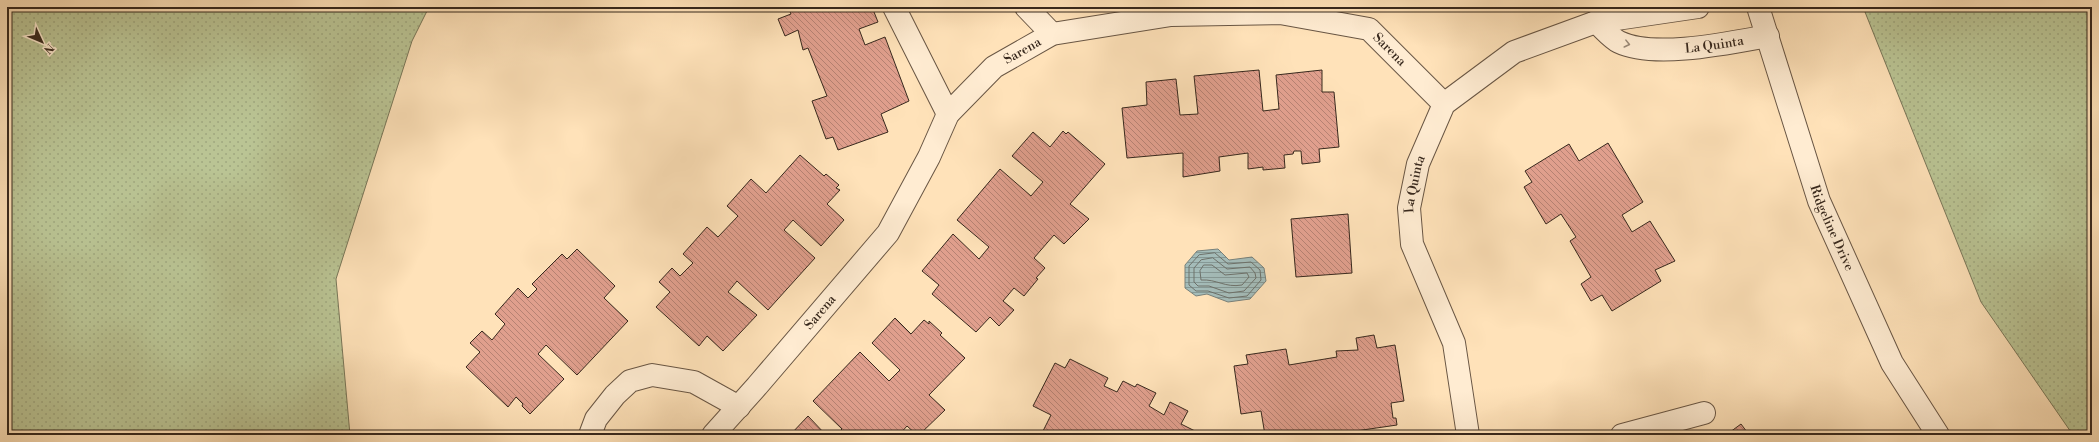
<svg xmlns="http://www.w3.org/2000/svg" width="2099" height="442" font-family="'Libre Bodoni',serif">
<defs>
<pattern id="green-dots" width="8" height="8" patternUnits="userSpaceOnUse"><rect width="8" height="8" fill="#bac494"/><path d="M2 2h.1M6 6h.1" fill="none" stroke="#a0a87f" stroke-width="1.8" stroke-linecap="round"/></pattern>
<pattern id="water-rules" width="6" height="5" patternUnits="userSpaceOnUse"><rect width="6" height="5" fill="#a4bcb9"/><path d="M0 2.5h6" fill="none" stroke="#869996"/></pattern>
<pattern id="building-back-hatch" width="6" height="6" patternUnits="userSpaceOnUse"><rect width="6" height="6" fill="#e09f8d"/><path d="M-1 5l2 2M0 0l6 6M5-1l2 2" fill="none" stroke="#b68273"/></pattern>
</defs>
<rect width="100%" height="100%" fill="#ffe2b9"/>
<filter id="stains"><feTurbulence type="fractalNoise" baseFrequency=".005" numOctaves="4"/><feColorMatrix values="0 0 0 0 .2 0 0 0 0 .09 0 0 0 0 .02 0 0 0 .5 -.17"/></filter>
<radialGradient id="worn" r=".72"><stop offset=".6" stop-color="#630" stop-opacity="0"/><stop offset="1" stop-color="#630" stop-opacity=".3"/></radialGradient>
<!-- green -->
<path fill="url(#green-dots)" stroke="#787658" d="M7 7H429L412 41 336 279 350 435H7Z
M1863 7H2092V435H2073L1981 302Z"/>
<!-- water -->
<path fill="url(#water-rules)" stroke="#78817b" d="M1218 249 1229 260 1252 257 1264 268 1266 281 1250 299 1228 302 1207 294 1196 296 1185 288V265L1197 251Z"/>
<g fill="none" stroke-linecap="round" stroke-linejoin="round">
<!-- shore -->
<path stroke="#6e726b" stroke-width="1" d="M1215 253 1228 264 1251 262 1260 270 1261 280 1247 296 1229 298 1208 291H1196L1189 285V266L1199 255Z
M1213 258 1227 269 1250 267 1255 273 1256 278 1244 291 1229 293 1209 286H1198L1194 282V268L1201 260Z
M1204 265H1212L1225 275 1247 273 1249 277 1242 285C1225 288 1217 279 1201 280L1200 271Z"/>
</g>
<!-- building -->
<path fill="url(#building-back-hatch)" stroke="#37281d" d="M788 7H872L878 22 859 29 865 45 885 37 909 101 881 114 888 132 838 150 833 137 826 139 812 101 827 96 808 48 803 50 798 30 785 36 778 19 791 14Z
M1259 70 1263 111 1279 109 1276 75 1322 70V92H1334L1339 147 1319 149 1320 162 1302 164 1301 151H1294L1293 154 1284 155 1285 168 1263 170V167L1248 169V153L1219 157 1220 171 1183 177V153L1127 158 1122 108 1147 105 1146 82 1176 79 1180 115 1198 114 1194 76Z
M1063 131 1066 134 1068 132 1105 164 1070 204 1089 219 1064 244 1054 235 1034 258 1045 268 1036 278 1038 279 1024 296 1014 288 1003 301 1014 310 999 326 990 317 976 332 932 294 939 285 922 271 953 234 979 259 989 247 957 220 1000 169 1031 196 1043 182 1012 156 1033 132 1050 147Z
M1608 143 1643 202 1622 215 1632 232 1650 221 1675 261 1655 270 1661 281 1612 311 1602 295 1591 301 1581 284 1591 277 1570 241 1576 237 1561 214 1546 224 1524 187 1532 182 1525 171 1569 144 1579 161Z
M800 155 824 176 826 174 839 185 836 188 840 190 827 204 844 220 821 246 793 220 784 230 815 258 768 310 737 281 728 292 757 315 723 351 707 336 699 346 656 307 670 292 659 282 672 268 680 276 693 263 683 254 707 227 718 237 738 216 727 206 751 179 766 193Z
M1348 214 1352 273 1296 277 1291 219Z
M577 249 615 286 604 298 628 321 577 375 546 345 538 354 564 379 530 414 522 406 523 404 516 397 508 407 466 367 480 352 470 343 482 331 492 340 505 324 495 314 518 288 528 298 537 289 532 284 562 254 567 259Z
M895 318 911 334 924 320 929 324V321L942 333 940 335 965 358 929 395 945 410 919 435H917L907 426 899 435H836L842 429 813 401 860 352 889 381 900 370 872 343Z
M1374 335 1377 348 1395 345 1404 401 1391 403 1393 418H1396L1397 425 1328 435H1265L1261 411 1241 414 1234 366 1248 364 1246 355 1286 349 1289 365 1337 357 1336 351 1358 350 1356 338Z
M1070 359 1108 378 1104 386 1117 392 1123 381 1135 387 1137 384 1156 393 1149 406 1164 415 1170 402 1188 411 1181 424 1199 433 1198 435H1041L1051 415 1033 406 1055 363 1065 368Z
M808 416 826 435H790Z
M1741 424 1747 432 1745 435H1726Z"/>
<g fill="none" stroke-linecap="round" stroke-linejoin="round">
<defs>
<g id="minor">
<path d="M894 7 948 114"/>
<path d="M1026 7 1052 34"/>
<path id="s1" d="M1758 7 1819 201 1892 363 1938 435"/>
<path id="s2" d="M1596 22C1603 28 1611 38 1619 42 1654 59 1729 43 1768 36"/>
<path d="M590 435 596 419 615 395 630 381 652 375 694 382 739 407"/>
<path id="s3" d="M713 435 757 386 888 233 929 157 948 114 994 67 1052 34 1171 15 1280 13 1369 29 1444 104"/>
<path id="s4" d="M1468 435 1454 343 1412 244 1409 208 1418 164 1444 104 1514 52 1596 22 1698 7"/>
<path d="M1622 435 1704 413"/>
</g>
</defs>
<!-- minor casing -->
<use href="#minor" stroke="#695644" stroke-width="24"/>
<!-- minor -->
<use href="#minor" stroke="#ffecd2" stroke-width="22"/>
</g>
<!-- one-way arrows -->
<defs><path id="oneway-chevron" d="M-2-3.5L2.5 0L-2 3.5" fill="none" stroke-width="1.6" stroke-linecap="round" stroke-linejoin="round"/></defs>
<use stroke="#9b8a78" href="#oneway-chevron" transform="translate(1627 44) rotate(14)"/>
<g text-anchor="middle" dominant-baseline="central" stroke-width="3.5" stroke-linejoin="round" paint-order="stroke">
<!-- street labels -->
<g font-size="13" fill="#37281d" stroke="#ffecd2">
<text stroke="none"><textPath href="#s2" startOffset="127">La Quinta</textPath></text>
<text stroke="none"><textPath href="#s3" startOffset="882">Sarena</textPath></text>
<text stroke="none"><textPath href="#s3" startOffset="499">Sarena</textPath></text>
<text stroke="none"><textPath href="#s4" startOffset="261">La Quinta</textPath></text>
<text stroke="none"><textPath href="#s1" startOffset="233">Ridgeline Drive</textPath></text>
<text stroke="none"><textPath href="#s3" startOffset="163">Sarena</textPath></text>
</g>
</g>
<!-- margin -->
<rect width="2099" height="442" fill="none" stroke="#ffe2b9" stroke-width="24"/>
<rect x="8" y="8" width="2083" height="426" fill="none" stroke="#37281d" stroke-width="2"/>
<rect x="12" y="12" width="2075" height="418" fill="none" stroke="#37281d"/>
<!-- north arrow -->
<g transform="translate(42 42) rotate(134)" stroke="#ffecd2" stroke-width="3" paint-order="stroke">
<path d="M0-3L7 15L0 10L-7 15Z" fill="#37281d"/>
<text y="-6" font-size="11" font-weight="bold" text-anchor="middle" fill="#37281d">N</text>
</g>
<rect width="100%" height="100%" filter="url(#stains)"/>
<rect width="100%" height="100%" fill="url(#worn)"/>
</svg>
